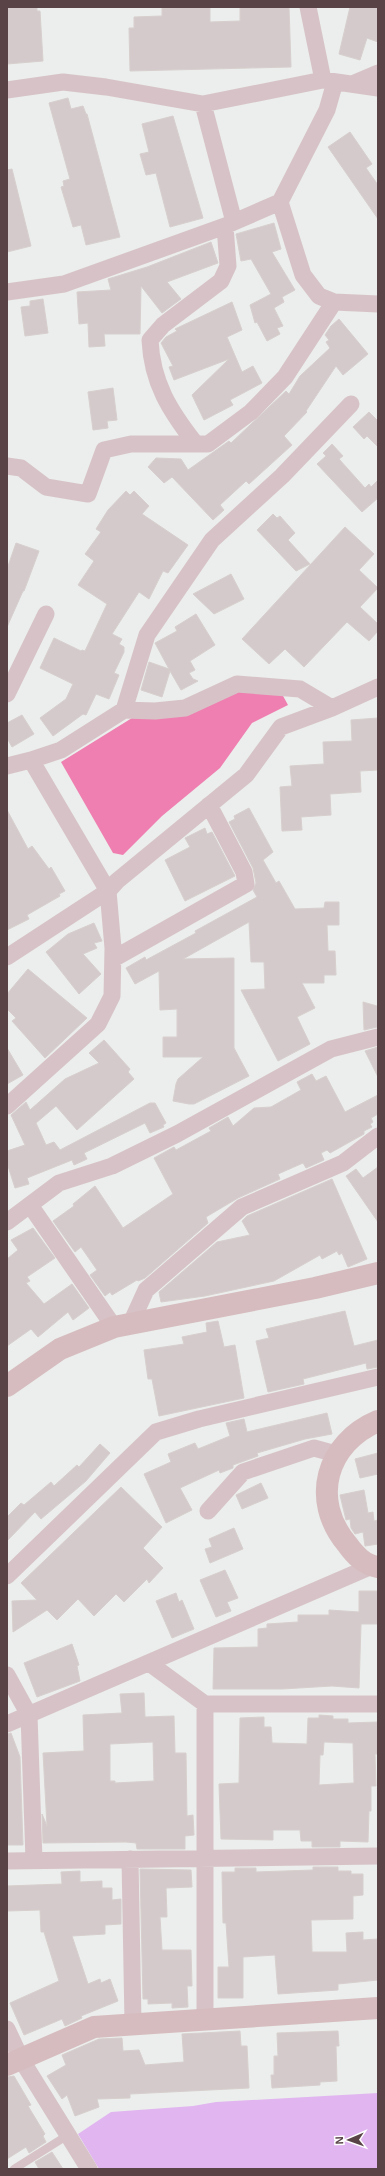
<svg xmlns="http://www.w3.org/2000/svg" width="385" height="2176" font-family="Arial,sans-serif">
<rect width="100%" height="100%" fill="#ebeeec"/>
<!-- green -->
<path fill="#e1b5f0" d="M378 2093V2169H99L78 2134 111 2112 193 2106 216 2102Z"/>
<!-- water -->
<path fill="#ef7fb0" d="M241 690 282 694 288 705 252 723 220 768 162 816 123 855 113 853 61 762 132 718Z"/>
<!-- building -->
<path fill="#d4cacb" stroke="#d7cfce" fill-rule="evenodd" d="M7 7H37V11H40L43 61 7 64Z
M210 7V22L240 21V7H289L291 67 130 71 129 28H134V17L162 16V8Z
M350 7H378V42L367 38 360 60 339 54Z
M68 98 71 109 83 106 86 114H87L120 237 86 245 81 225 73 227 61 187 64 186 63 181 70 179 49 103Z
M173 116 203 218 170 227 156 173 146 175 140 154 149 152 142 124Z
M350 132 372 164 366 168 378 185V219L328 147Z
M12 169 31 246 7 252V170Z
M274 223 281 249 272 252 295 290 282 297 284 302 274 308 283 326 277 328 280 334 267 341 257 322 255 323 250 305 271 294 251 259 241 261 236 234Z
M211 242 218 263 167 282 181 299 162 313 141 286 140 334H104L105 346 89 347 88 323 79 324 77 292 111 290 108 279 147 267Z
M43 299 48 333 25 336 21 307 30 306V301Z
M232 302 242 330 227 337 242 372 253 366 262 383 230 400 233 405 204 420 192 395 229 359 174 380 169 367 173 366 161 343 166 337 177 331 175 329Z
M339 319 368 354 343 375 336 366 306 411 307 412 284 436 292 445 249 484 246 481 220 505 224 510 213 520 172 477 164 483 148 467 156 458 181 459 188 470 229 441 231 443 286 391 289 394 300 376 330 348 326 342 329 340 325 335 331 326Z
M113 388 117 420 107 421 108 428 93 430 88 392Z
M369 412 378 421V447L367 436 364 439 353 427Z
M332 444 343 456 339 459 365 488 369 484 371 487 378 480V498L362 512 317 464 326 456 323 453Z
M126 491 130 495 134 491 149 506 142 514 188 545 168 573 163 571 149 599 139 592 112 634 122 639 119 644 124 647V652L114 673 119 675 109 699 96 694 86 715 83 714 53 736 40 718 66 699 73 684 40 668 54 638 81 651 82 650 85 651 107 604 78 585 94 561 85 554 101 532 96 529 108 510Z
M273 514 277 518 280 516 295 533 288 540 310 564 296 571 257 530Z
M345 527 374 554 359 570 378 588 360 607 378 624V631L369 641 347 622 304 667 285 649 269 664 242 639Z
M16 543 39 551 24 591H23L7 627V569Z
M231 574 244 599 214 614 193 594Z
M196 614 215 645 190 661 195 670 189 673 193 679 198 681 181 690 170 671 162 697 141 690 149 662 169 669 155 643 177 631 175 627Z
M22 715 34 734 12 747 7 738V723Z
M378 718V770L360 771 361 792 330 794 331 815 301 817 302 830 282 831 280 787 292 786 290 766 324 764 323 742 352 741 351 720Z
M249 808 273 852 263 860 276 883 279 881 295 909 324 908 325 902H339V925H327L328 951H335L336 975H324V983H302L315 1008 297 1017 310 1044 278 1061 241 990 265 989 264 962H251L249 922 183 959 234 958V1048L249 1076 194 1104H189L173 1101 176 1084 178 1079 203 1057H163V1037H177V1009L160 1010 159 971 135 984 126 968 145 957 146 960 196 933 195 931 257 897 253 890 256 883 253 868 229 822 235 819 234 816Z
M7 810 28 849 32 846 49 869 51 867 65 891 59 894 60 896 27 915 29 919 7 930Z
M205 828 207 834 212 832 235 876 185 901 165 860 190 847 185 838Z
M94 923 102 941 94 943 97 948 83 954 101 974 79 994 46 952 68 934Z
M28 969 87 1018 45 1058 12 1021 16 1018 7 1009V994Z
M363 1002 377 1006V1027L364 1030Z
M104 1040 130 1069 128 1072 134 1079 77 1130 56 1106 36 1123 46 1145 54 1142 60 1150 150 1103H155L166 1123 163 1125 164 1127 150 1133 145 1123 84 1153 87 1159 74 1165 72 1160 27 1178 29 1184 15 1188 7 1163V1151L25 1145 11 1115 26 1102 30 1110 65 1079 99 1063 89 1053Z
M378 1047V1077L365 1051Z
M7 1048 23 1075 7 1084Z
M312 1074 316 1081 326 1076 345 1112 378 1095V1114L371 1118 373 1122 370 1124 372 1127 364 1131V1134L330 1153 327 1150 321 1153 324 1160 306 1168 303 1163 278 1174 280 1179 238 1198 206 1217 208 1223 145 1278 138 1281 137 1280 112 1295 110 1292 105 1296 90 1275 97 1270 81 1247 75 1252 53 1221 74 1206 73 1204 95 1186 123 1228 173 1194 154 1158 174 1147 176 1150 211 1131 209 1128 228 1117 233 1126 254 1108 271 1107 301 1090 297 1082Z
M378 1167V1222L346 1176 356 1169 363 1178Z
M332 1179 367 1259 348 1267 342 1253 339 1255 337 1251 322 1259 320 1255 274 1281 205 1296 161 1302 159 1292 217 1242 250 1235 242 1221 247 1216Z
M33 1228 55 1258 27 1277 30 1281 26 1283 44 1304 72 1284 89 1308 73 1320 68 1312 38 1337 31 1329 7 1346V1259L18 1250 11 1240Z
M345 1311 354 1346 378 1340V1367L367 1369 366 1363 303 1379 304 1384 268 1392 256 1341 269 1338 266 1329Z
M218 1321 224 1347 235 1345 244 1398 159 1416 152 1379H148L144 1350 184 1344 182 1337 207 1332 206 1323Z
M327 1413 332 1434 305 1439 257 1453 258 1456 233 1465V1468L220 1473 219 1470 180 1488 192 1510 166 1523 144 1474 171 1462 168 1454 195 1443 198 1449 230 1436 226 1423 244 1419 247 1432Z
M100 1444 110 1453 86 1481 41 1519 35 1512 7 1541V1517L21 1503 24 1505 51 1482 54 1486 77 1465 79 1467Z
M378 1453V1474L360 1478 355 1459Z
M261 1483 268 1498 242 1509 236 1495Z
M121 1487 162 1527 143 1548 163 1568 149 1583 147 1579 124 1602 116 1594 94 1616 78 1599 57 1620 47 1610 13 1632 12 1601 37 1600 21 1583Z
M364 1490 368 1513 373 1512 374 1521 378 1520V1544L365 1546 363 1532 355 1534 351 1528 350 1519 346 1520 340 1495Z
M234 1528 243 1549 210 1563 205 1549 212 1547 209 1539Z
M225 1570 238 1598 227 1602 231 1611 216 1617 200 1580Z
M359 1591H378V1624H361L359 1688 332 1686 282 1689H213L214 1648 258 1647V1629L267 1628V1624L298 1622V1615H329V1610L359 1612Z
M176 1593 179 1602 182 1600 194 1629 172 1638 156 1601Z
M72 1644 79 1665 77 1666 80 1681 37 1697 24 1663Z
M144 1693 145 1717 174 1716 175 1753H186L187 1816 193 1815 194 1835 185 1836V1849H137L136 1843 126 1842 43 1843 42 1814 47 1826 43 1753 84 1751 83 1715 122 1713 120 1694ZM153 1742 154 1781 115 1783V1781H110V1744Z
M319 1715 333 1716V1719H348V1723L378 1722V1754H375L376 1786H371V1811H369L368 1842 340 1841V1847H312V1841H301L300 1830H273V1840L221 1839 219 1784 239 1783 240 1718 264 1717V1727H271L272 1743 307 1744 308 1718H319ZM324 1742 353 1743 354 1783 319 1785 320 1755H323Z
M11 1733 20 1757 23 1845H7V1734Z
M313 1867H338V1871H351V1874H363V1895L353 1896V1919L311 1920 312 1952H347L346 1933 363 1932V1940L378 1939V1980L338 1984V1990L278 1994 275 1955 243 1957V1998H218V1967H229L226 1923H223L222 1872H235V1868H256V1872L313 1870Z
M140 1869 191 1870 192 1887 166 1888 167 1917H160L162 1950H191L192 1986H187L188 2007 172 2008V2003L148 2004V1999H143Z
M80 1871V1882L102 1881V1888H112V1900L121 1899V1924L105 1925V1934L72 1936 88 1984 100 1979 101 1983 110 1979 118 2001 81 2016 82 2018 65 2026 62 2019 24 2035 10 2003 59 1981 44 1932H41L40 1910 7 1911V1886L62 1884 61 1872Z
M240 2031 241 2046H247L249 2088 130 2094V2098L97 2099 99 2107 75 2116 67 2095 62 2099 47 2076 66 2065 62 2055 99 2039 122 2038 123 2051 139 2050 145 2065 184 2062 182 2034Z
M338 2031 339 2046H336L337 2081 320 2082V2085L272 2088 271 2075H274V2056H278L277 2033Z
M14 2076 31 2105 28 2106 45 2134 43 2136 46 2142 29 2153 26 2147 7 2159V2077Z
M52 2152 63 2169H39L35 2162Z"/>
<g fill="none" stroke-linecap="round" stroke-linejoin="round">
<!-- lane -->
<path stroke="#d7c3c7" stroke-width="8" d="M14 2169 68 2135"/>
<!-- street -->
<path stroke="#d7c3c7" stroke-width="17" d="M308 7 323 80
M352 84 378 73
M7 90 63 82 106 87 203 104 323 80 378 88
M280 202 327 110 335 82
M234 222 280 202 303 275 319 296 334 302
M7 292 64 284 225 226
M195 443C170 411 152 383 150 340L163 325 221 281 228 266 225 226 234 222 203 104
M7 466 21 468 46 487 88 494 104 450 131 444H208L251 412 285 377 334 302 378 304
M7 694 46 614
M332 708 300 689 237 684 185 708 155 711 124 710 147 635 212 540 282 476 351 404
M7 766 31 760
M7 957 108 891 117 881 246 775 281 727 332 708 378 687
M113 959 246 884 244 872 209 805
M7 1106 98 1024 112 996 113 948 108 891 31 760 61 750 124 710
M30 1205 114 1327
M7 1222 59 1183 112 1166 177 1134 331 1049 378 1037
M131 1323 146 1290 242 1207 343 1163 378 1136
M208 1511 243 1472 314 1448 336 1454
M7 1576 156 1432 199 1419 378 1377
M149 1663 205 1704H378
M7 1675 29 1715 34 1860
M205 1704V2018
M7 1724 372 1566
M130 1859 133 2023
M7 1861 378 1856
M7 2029 21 2059 89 2169"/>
<!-- secondary -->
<path stroke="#d6bcbf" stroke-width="22" d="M7 1386 60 1349 114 1327 315 1288 378 1273
M378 1421C326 1443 310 1500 347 1544 355 1555 364 1565 378 1567
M7 2065 94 2027 378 2008"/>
</g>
<!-- border -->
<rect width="385" height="2176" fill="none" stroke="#594347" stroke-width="16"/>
<!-- north arrow -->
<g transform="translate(349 2140) rotate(268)" stroke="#ffffff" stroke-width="3" paint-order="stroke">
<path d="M0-3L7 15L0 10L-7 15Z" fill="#594347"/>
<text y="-6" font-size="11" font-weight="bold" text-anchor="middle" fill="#594347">N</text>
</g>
</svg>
